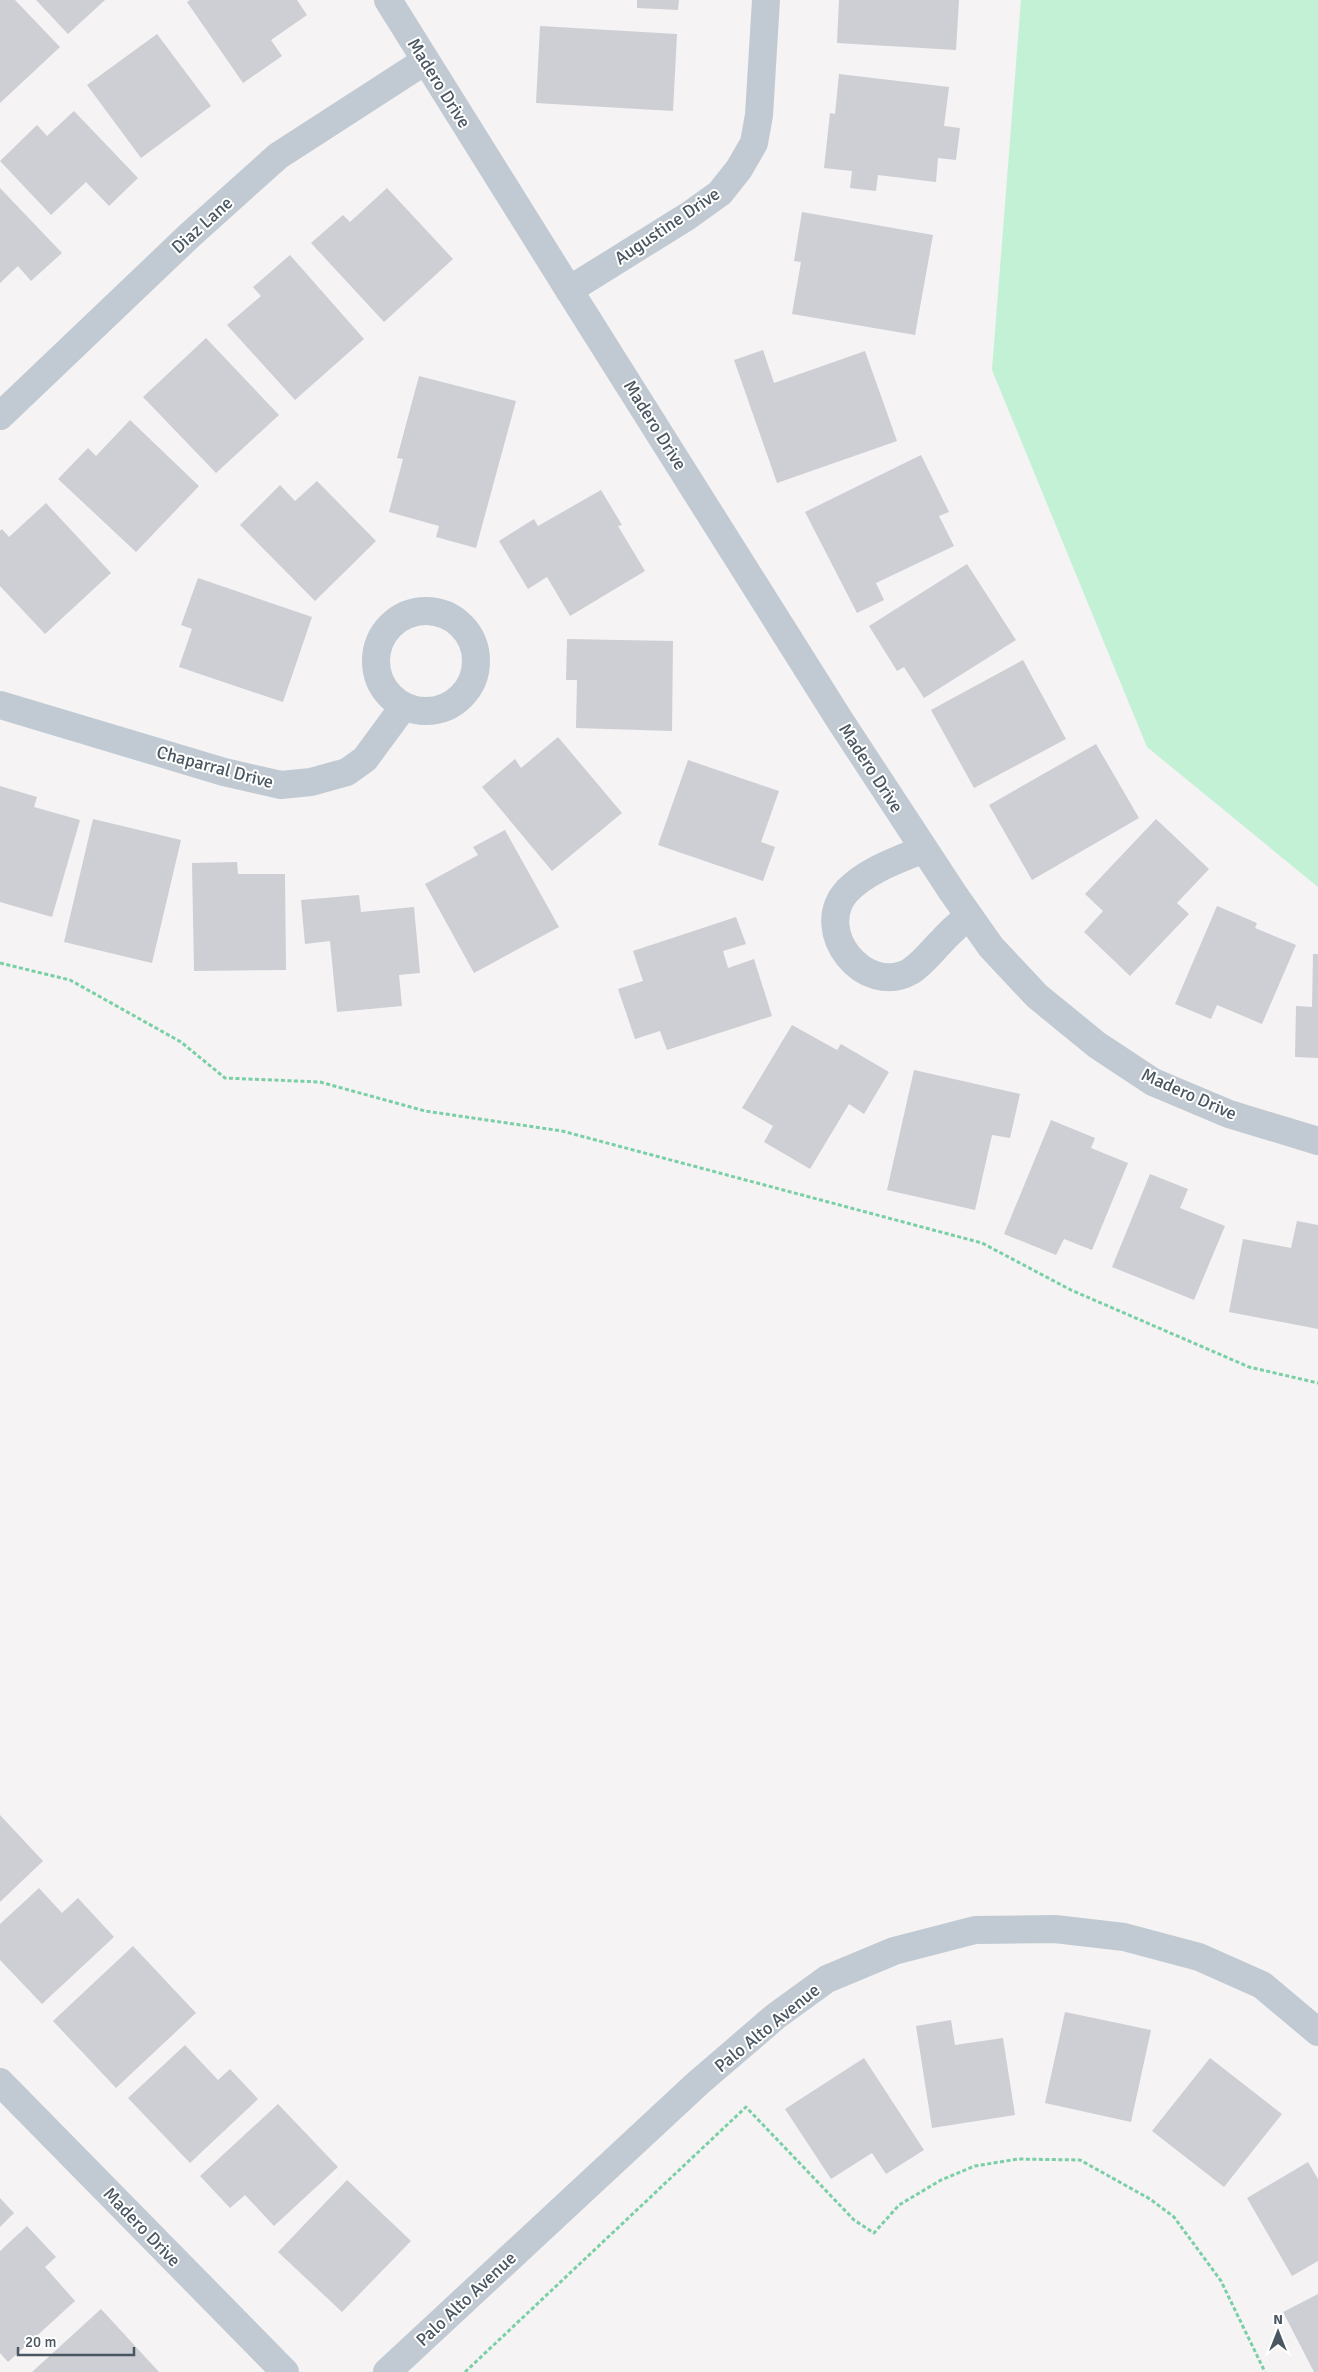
<svg xmlns="http://www.w3.org/2000/svg" width="1318" height="2372" font-family="Signika,sans-serif">
<rect width="100%" height="100%" fill="#f5f3f3"/>
<!-- green -->
<path fill="#c3f1d5" d="M1021 0H1318V887L1147 747 992 370Z"/>
<!-- building -->
<path fill="#cdcfd5" d="M0 0H15L60 47 0 103Z
M36 0H105L68 34Z
M190 0H297L307 15 271 40 282 56 243 83 187 2Z
M637 0H679L678 10 637 8Z
M839 0H959L956 50 837 43Z
M540 26 677 34 673 111 536 103Z
M157 34 211 106 141 158 87 85Z
M839 74 949 87 944 126 960 128 956 160 938 158 936 182 878 175 876 191 850 188 852 171 824 168 830 113 835 114Z
M74 111 138 178 109 206 86 182 51 215 0 161 37 125 47 136Z
M0 188 62 253 31 281 18 266 0 283Z
M387 188 453 259 384 322 311 243 343 215 350 222Z
M802 212 933 235 915 335 792 314 801 262 794 261Z
M290 255 364 339 295 400 227 325 261 296 253 287Z
M206 338 279 415 216 473 143 397Z
M763 350 774 383 865 351 897 441 777 483 734 360Z
M419 376 516 401 476 548 436 537 439 526 389 512 403 459 397 458Z
M130 420 199 486 136 552 58 479 88 448 96 456Z
M921 455 949 512 939 516 954 546 876 583 884 600 857 613 805 512Z
M317 481 376 541 315 601 240 525 280 485 295 501Z
M601 490 622 525 618 526 645 571 570 616 547 577 528 589 499 541 534 519 538 526Z
M46 503 111 573 45 634 0 586V531L2 529 9 537Z
M967 564 1016 640 924 698 904 667 897 671 869 626Z
M198 578 312 617 283 702 179 667 192 629 181 625Z
M567 639 673 641 672 731 576 728 577 680H566Z
M1023 660 1066 739 974 788 931 710Z
M558 737 622 813 552 871 482 787 515 759 521 768Z
M1096 744 1139 818 1032 880 989 805Z
M688 760 779 791 761 842 775 847 763 881 658 845Z
M0 786 37 797 34 807 80 820 52 917 0 902Z
M93 819 181 840 152 963 64 942Z
M1156 819 1209 869 1177 903 1189 914 1130 976 1084 932 1103 911 1085 894Z
M505 830 559 927 474 973 425 884 478 855 473 847Z
M237 862 238 874H285L286 970 194 971 192 863Z
M359 895 361 912 414 907 420 973 399 975 402 1006 337 1012 330 941 305 944 301 900Z
M1217 906 1257 923 1255 928 1296 945 1262 1024 1217 1005 1211 1019 1175 1004Z
M736 917 746 944 723 951 728 968 754 959 772 1016 667 1050 660 1031 635 1039 618 989 643 981 633 951Z
M1313 954H1318V1058L1295 1057 1296 1006 1312 1007Z
M792 1025 837 1050 841 1044 889 1072 864 1114 849 1104 810 1169 764 1142 773 1126 742 1108Z
M914 1070 1020 1094 1010 1138 992 1135 975 1210 887 1190Z
M1051 1120 1095 1138 1091 1148 1128 1163 1092 1250 1064 1239 1056 1255 1004 1234Z
M1150 1174 1188 1189 1180 1208 1225 1226 1194 1300 1112 1267Z
M1297 1221 1318 1225V1329L1229 1312 1243 1239 1291 1248Z
M0 1815 43 1861 0 1902Z
M39 1888 62 1913 78 1898 114 1937 42 2004 0 1960V1924Z
M133 1946 196 2013 116 2088 53 2021Z
M1065 2012 1151 2030 1131 2122 1045 2103Z
M951 2020 955 2045 1003 2038 1015 2115 932 2128 916 2026Z
M185 2045 218 2080 230 2069 258 2099 190 2163 128 2098Z
M864 2058 924 2150 886 2174 872 2153 831 2179 785 2109Z
M1210 2058 1282 2114 1224 2187 1152 2131Z
M278 2104 338 2167 274 2226 245 2195 230 2208 200 2176Z
M1308 2162 1318 2179V2261L1292 2276 1247 2198Z
M347 2180 411 2241 342 2312 278 2252Z
M0 2198 14 2213 0 2227Z
M27 2226 56 2257 45 2267 75 2301 8 2362 0 2353V2251Z
M1318 2294V2372H1314L1283 2312Z
M101 2309 159 2372H32Z"/>
<g fill="none" stroke-linecap="round" stroke-linejoin="round">
<!-- path -->
<path stroke="#7ad0a6" stroke-width="3" stroke-dasharray="4 2.5" stroke-linecap="butt" d="M0 963 70 980 181 1042 225 1078 320 1082 425 1111 562 1131 982 1243 1071 1290 1249 1367 1318 1383
M465 2372 746 2107 854 2220 874 2233 899 2205 941 2180 975 2166 1018 2159 1080 2160 1150 2199 1174 2217 1221 2281 1265 2372"/>
<!-- minor -->
<path stroke="#c1cad2" stroke-width="28" d="M766 0 759 115 754 143 739 169 720 193 688 216 569 290 839 719 953 893 991 947 1037 996 1097 1045 1153 1082 1229 1114 1318 1141
M0 416 190 235 278 156 425 61
M376 661a50 50 0 1 1 100 0a50 50 0 1 1-100 0Z
M0 705 224 772 281 785 311 782 347 772 365 759 404 706
M924 849C898 860 867 870 847 891 811 931 865 998 911 971 923 963 931 952 941 942 949 933 959 924 969 916
M0 2082 285 2372
M387 2372 698 2083 776 2016 827 1979 894 1951 975 1930 1055 1929 1124 1937 1199 1957 1262 1985 1318 2032"/>
<!-- tertiary -->
<path stroke="#c1cad2" stroke-width="28" d="M388 0 569 290"/>
</g>
<g text-anchor="middle" dominant-baseline="central" stroke-width="4" stroke-linejoin="round" paint-order="stroke">
<!-- street labels -->
<g font-size="18" fill="#4a5661" stroke="#fff">
<text transform="translate(439 83) rotate(58)">Madero Drive</text>
<text transform="translate(202 225) rotate(-42)">Diaz Lane</text>
<text transform="translate(667 226) rotate(-34)">Augustine Drive</text>
<text transform="translate(655 425) rotate(58)">Madero Drive</text>
<text transform="translate(215 767) rotate(15)">Chaparral Drive</text>
<text transform="translate(871 768) rotate(57)">Madero Drive</text>
<text transform="translate(1189 1094) rotate(24)">Madero Drive</text>
<text transform="translate(767 2028) rotate(-39)">Palo Alto Avenue</text>
<text transform="translate(142 2227) rotate(46)">Madero Drive</text>
<text transform="translate(466 2299) rotate(-43)">Palo Alto Avenue</text>
</g>
</g>
<!-- north arrow -->
<g transform="translate(1278 2332)" stroke="#ffffff" stroke-width="4" paint-order="stroke">
<path d="M0-4L9 19L0 12L-9 19Z" fill="#4a5661"/>
<text y="-8" font-size="14" font-weight="bold" text-anchor="middle" fill="#4a5661">N</text>
</g>
<!-- scale -->
<path d="M18 2347v8h116v-8" fill="none" stroke="#4a5661" stroke-width="2.5"/>
<text x="25" y="2347" font-size="15" fill="#4a5661" stroke="#ffffff" stroke-width="4" paint-order="stroke">20 m</text>
</svg>
